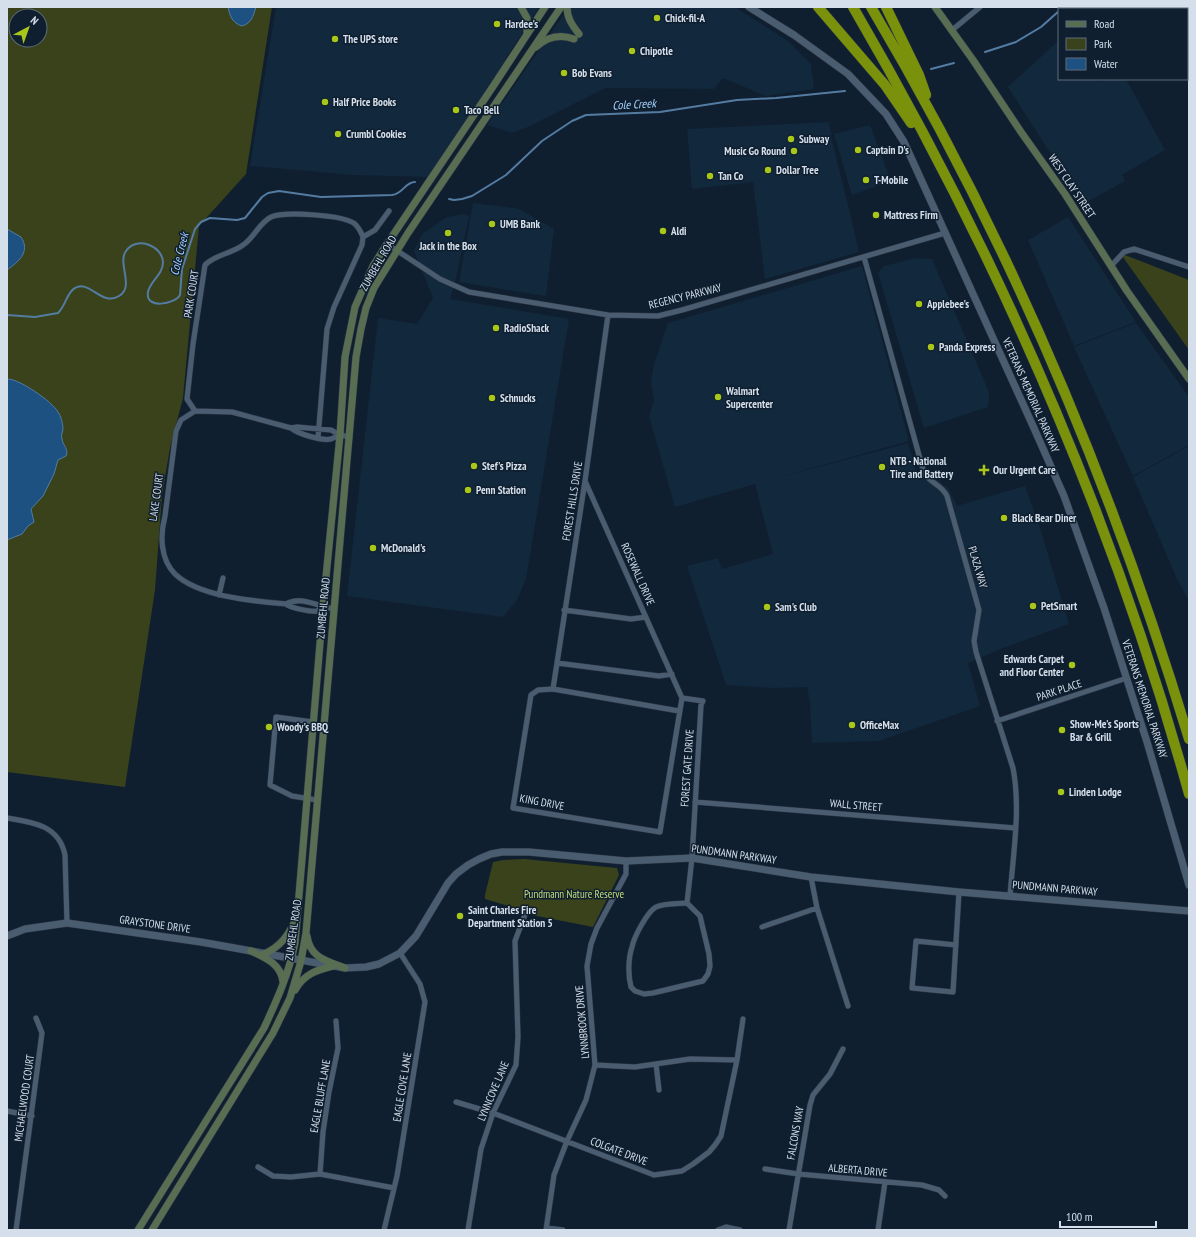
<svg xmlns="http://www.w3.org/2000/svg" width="1196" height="1237" font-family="'PT Sans Narrow',sans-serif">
<rect width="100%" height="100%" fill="#0f1f2f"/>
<!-- built -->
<path fill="#12283d" d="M276 7H539L508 55 492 84 430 177 353 175 250 166Z
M569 7H735L788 41 811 64 814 89 766 96 723 78 714 89 605 88 528 127 512 133 487 125Z
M1059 40V79H1099L1100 81 1104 79H1126L1165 150 1122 175 1125 181 1083 204 1008 87Z
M829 122 833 145 848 205 859 252 765 279 753 182 692 189 687 129Z
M870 125 891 181 852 195 834 134Z
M473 203 515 208 521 210 554 229 546 296 459 282Z
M464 214 469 216 456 279 450 299 569 319 526 579 517 600 503 617 347 596 378 318 417 324 433 298 414 251 422 234 447 217Z
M1068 217 1136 322 1074 346 1028 240Z
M916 258 932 259 989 392 988 407 924 428 878 273 884 266Z
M862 266 909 441 766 481 908 443 918 478 931 475 948 488 957 506 1025 486 1040 528 1069 624 1003 648 968 663 980 706 879 741 812 743 810 703 807 687 774 688 726 685 687 566 718 558 722 569 773 554 755 484 675 507 649 416 654 400 651 382 654 364 668 323Z
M1136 323 1189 397V445L1133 476 1074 347Z
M1189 446V601L1177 579 1133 477Z"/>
<!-- green -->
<path fill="#39421a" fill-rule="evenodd" d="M7 7H272L246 174 199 226 183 398 170 448 162 495 155 590 125 787 7 772ZM16 16H40V40H16Z
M1120 253 1189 280V350Z
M524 859 617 868 619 875 593 927 532 915V913L485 899V895L493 862 503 860Z"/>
<!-- water -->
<path fill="#1d5182" stroke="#547ca2" d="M228 7H256C253 16 252 23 242 26 232 23 230 16 228 7Z
M7 229 21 237C31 252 18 262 7 270Z
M7 379C18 378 53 402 58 412 61 416 63 424 63 430 62 433 61 435 62 439 63 446 69 449 66 456L58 460 54 474 43 496 31 509 34 522 28 526 22 534 7 540Z"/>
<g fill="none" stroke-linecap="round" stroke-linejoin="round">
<!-- stream -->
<path stroke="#547ca2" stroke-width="2" d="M1061 9 1063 7
M985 52 1016 42 1041 27 1059 11
M931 69 954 63
M449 199 454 200 462 199 472 196 506 175 542 141 572 121 586 115 660 112 737 100 776 98 845 91
M7 315 35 317 58 313C66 305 67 292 75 288 89 279 102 307 119 296 135 287 117 263 126 251 136 236 162 245 163 262 163 275 150 281 148 292 145 310 175 304 180 295L182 269 195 229 201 222 210 218 237 220 245 218 262 197 268 193 279 191 321 197 392 195C403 194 405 182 415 182"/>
<defs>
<path id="minor" d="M951 31 980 7
M387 244 440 279 469 292 608 315 658 316 682 310 945 233
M864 257 924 473C930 483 942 485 947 496L979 610 974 641 976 652 1013 768C1021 809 1013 854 1010 896
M1111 266 1124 252 1134 249 1189 267
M195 411 187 399 193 344 205 265C216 254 231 254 243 245 254 238 259 223 271 217 285 211 344 215 355 224 359 228 361 232 363 237
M291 428 297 427 331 430 340 435 350 437
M318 438 327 329 334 307 362 245 363 237 375 230 389 211
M585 481 682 698 660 832 513 808 531 695 538 690 553 689 679 711
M219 595 223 578
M286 604C301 595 319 607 334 609
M323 607C321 609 319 610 317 611 311 612 290 608 286 604 254 601 199 597 175 574 160 559 160 535 165 516L176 431 181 420 195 411 232 412 291 428C298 434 322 441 331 439 334 438 337 436 340 435
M564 610 631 619 646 617
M557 663 659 676 672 674
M553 689 585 481 608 315
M682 698 703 701 701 705 692 858 687 903C677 904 666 903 656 907 647 912 634 937 632 947 628 959 628 975 631 987L635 991 644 994 653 993 703 981 708 974 710 966 709 954 700 916 687 903
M997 721 1127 678
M313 722 276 717 270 785 292 796 317 800
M695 802 1015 828
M7 818C32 822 59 825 65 855L67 923
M811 877 817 908 848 1006
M762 927 817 908
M956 945 916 941 912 988 953 992 959 892
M656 1064 659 1090
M595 1065 635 1067 690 1059 737 1060
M456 1102 493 1113 654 1175 682 1171 693 1164 709 1152 715 1145 721 1136 737 1060 743 1019
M7 1111 32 1116
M258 1167 273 1176 291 1177 320 1174 394 1188
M765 1169 798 1174 922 1185 939 1190 945 1196
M320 1174 323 1132 329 1092 338 1048 336 1021
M547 1228 563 1230
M16 1230 42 1033 36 1018
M384 1230 397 1176 425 1002 420 984 400 953
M468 1230 481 1149 493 1113 516 1065 518 1037 515 941 526 912
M546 1230 554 1175 567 1141 586 1100 595 1065 587 966 591 944 597 928 626 874V861
M718 1230 726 1227 740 1230
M789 1230 810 1105 813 1095 830 1074 843 1049
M878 1230 885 1182"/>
<path id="tertiary" d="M749 7 794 35 848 74 886 114 904 142 1033 426 1064 496 1104 608 1147 742 1189 885
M7 936 25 929 67 923 201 942 345 968 366 967 379 964 400 953 416 936 448 883 456 874 468 865 479 859 491 854 502 852H529L626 861 692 858 811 877 959 892 1189 911"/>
<path id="secondary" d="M521 7 527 18V33
M567 7C567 18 572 25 579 34
M935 7 973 60 1021 132 1065 194 1127 291 1189 379
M536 47C547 37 560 34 574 39
M307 936C310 958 327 961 345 968
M251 951C266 958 281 964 283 982
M264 954C280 947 288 936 295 921
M295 990C304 974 317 970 333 966
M138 1230 264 1028C277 1000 289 973 295 943L323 607 340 435 345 357 355 307 373 266 387 244 492 88 545 7
M152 1230 273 1033 290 998 301 961 306 933 356 357 361 329 366 308 374 288 408 233 561 7"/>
<path id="motorway" d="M818 7 885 85 911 123
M853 7C997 254 1113 518 1189 794
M871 7C1007 236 1112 484 1189 739
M886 7 919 75 926 95"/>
</defs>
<!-- minor casing -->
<use href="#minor" stroke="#2f3746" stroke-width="6"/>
<!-- tertiary casing -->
<use href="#tertiary" stroke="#2f3746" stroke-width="8"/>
<!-- secondary casing -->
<use href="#secondary" stroke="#2f3746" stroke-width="8"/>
<!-- motorway casing -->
<use href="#motorway" stroke="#2f3746" stroke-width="11"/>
<!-- minor -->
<use href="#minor" stroke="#4a5d70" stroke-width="5"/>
<!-- tertiary -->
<use href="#tertiary" stroke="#4a5d70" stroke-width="7"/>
<!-- secondary -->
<use href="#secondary" stroke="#586d52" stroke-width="7"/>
<!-- motorway -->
<use href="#motorway" stroke="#7a910b" stroke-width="10"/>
</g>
<!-- markers -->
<g fill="#a9c71a" stroke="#0f1f2f" stroke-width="1.5">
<circle cx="657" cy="18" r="4"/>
<circle cx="497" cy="24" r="4"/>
<circle cx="335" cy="39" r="4"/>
<circle cx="632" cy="51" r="4"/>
<circle cx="564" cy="73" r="4"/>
<circle cx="325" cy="102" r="4"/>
<circle cx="456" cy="110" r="4"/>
<circle cx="338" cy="134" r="4"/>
<circle cx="791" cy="139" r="4"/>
<circle cx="858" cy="150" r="4"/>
<circle cx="794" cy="151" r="4"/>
<circle cx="768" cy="170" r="4"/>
<circle cx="710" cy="176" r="4"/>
<circle cx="866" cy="180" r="4"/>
<circle cx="876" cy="215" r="4"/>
<circle cx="492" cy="224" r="4"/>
<circle cx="663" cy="231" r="4"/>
<circle cx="448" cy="233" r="4"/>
<circle cx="919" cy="304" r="4"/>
<circle cx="496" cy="328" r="4"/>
<circle cx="931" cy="347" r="4"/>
<circle cx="718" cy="397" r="4"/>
<circle cx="492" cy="398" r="4"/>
<circle cx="474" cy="466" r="4"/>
<circle cx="882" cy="467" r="4"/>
<path d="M982 464h4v4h4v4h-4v4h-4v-4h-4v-4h4z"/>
<circle cx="468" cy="490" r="4"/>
<circle cx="1004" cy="518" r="4"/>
<circle cx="373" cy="548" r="4"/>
<circle cx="1033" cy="606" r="4"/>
<circle cx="767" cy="607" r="4"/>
<circle cx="1072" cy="665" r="4"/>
<circle cx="852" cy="725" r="4"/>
<circle cx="269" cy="727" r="4"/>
<circle cx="1062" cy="730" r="4"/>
<circle cx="1061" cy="792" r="4"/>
<circle cx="460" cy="916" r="4"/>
</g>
<g text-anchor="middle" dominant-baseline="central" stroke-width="3" stroke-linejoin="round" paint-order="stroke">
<!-- poi labels -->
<g font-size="11" font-weight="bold" fill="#d5dfeb" stroke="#0f1f2f" text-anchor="start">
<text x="665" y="18">Chick-fil-A</text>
<text x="505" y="24">Hardee's</text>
<text x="343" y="39">The UPS store</text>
<text x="640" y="51">Chipotle</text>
<text x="572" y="73">Bob Evans</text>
<text x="333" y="102">Half Price Books</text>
<text x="464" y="110">Taco Bell</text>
<text x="346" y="134">Crumbl Cookies</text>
<text x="799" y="139">Subway</text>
<text x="866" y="150">Captain D's</text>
<text x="786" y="151" text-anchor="end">Music Go Round</text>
<text x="776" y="170">Dollar Tree</text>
<text x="718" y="176">Tan Co</text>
<text x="874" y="180">T-Mobile</text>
<text x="884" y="215">Mattress Firm</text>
<text x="500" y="224">UMB Bank</text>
<text x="671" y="231">Aldi</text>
<text x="448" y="246" text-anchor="middle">Jack in the Box</text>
<text x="927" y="304">Applebee's</text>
<text x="504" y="328">RadioShack</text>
<text x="939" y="347">Panda Express</text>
<text x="726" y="391">Walmart<tspan x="726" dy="13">Supercenter</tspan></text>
<text x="500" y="398">Schnucks</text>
<text x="890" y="461">NTB - National<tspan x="890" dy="13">Tire and Battery</tspan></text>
<text x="482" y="466">Stef's Pizza</text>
<text x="993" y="470">Our Urgent Care</text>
<text x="476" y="490">Penn Station</text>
<text x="1012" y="518">Black Bear Diner</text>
<text x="381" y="548">McDonald's</text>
<text x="1041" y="606">PetSmart</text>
<text x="775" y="607">Sam's Club</text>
<text x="1064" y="659" text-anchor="end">Edwards Carpet<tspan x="1064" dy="13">and Floor Center</tspan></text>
<text x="1070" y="724">Show-Me's Sports<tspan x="1070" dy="13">Bar &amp; Grill</tspan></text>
<text x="860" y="725">OfficeMax</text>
<text x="277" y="727">Woody's BBQ</text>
<text x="1069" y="792">Linden Lodge</text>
<text x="468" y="910">Saint Charles Fire<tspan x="468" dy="13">Department Station 5</tspan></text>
</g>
<!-- street labels -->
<g font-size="11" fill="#d5dfeb" stroke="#0f1f2f">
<text transform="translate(1072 186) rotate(56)">WEST CLAY STREET</text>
<text transform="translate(378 263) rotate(-60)">ZUMBEHL ROAD</text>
<text transform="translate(191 294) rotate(-81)">PARK COURT</text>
<text transform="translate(685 296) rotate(-14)">REGENCY PARKWAY</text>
<text transform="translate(1031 395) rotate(66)">VETERANS MEMORIAL PARKWAY</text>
<text transform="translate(156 497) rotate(-82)">LAKE COURT</text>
<text transform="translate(572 501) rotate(-81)">FOREST HILLS DRIVE</text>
<text transform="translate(978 567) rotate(74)">PLAZA WAY</text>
<text transform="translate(638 574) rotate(66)">ROSEWALL DRIVE</text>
<text transform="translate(323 608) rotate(-85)">ZUMBEHL ROAD</text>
<text transform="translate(1059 690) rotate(-18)">PARK PLACE</text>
<text transform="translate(1145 699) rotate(72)">VETERANS MEMORIAL PARKWAY</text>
<text transform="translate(687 768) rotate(-86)">FOREST GATE DRIVE</text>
<text transform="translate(542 802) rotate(11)">KING DRIVE</text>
<text transform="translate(856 805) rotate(5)">WALL STREET</text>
<text transform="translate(734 854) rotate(8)">PUNDMANN PARKWAY</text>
<text transform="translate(1055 888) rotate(5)">PUNDMANN PARKWAY</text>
<text transform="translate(155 924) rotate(8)">GRAYSTONE DRIVE</text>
<text transform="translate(293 930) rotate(-82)">ZUMBEHL ROAD</text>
<text transform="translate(582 1022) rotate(-95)">LYNNBROOK DRIVE</text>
<text transform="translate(402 1087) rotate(-81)">EAGLE COVE LANE</text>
<text transform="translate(493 1091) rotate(-67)">LYNNCOVE LANE</text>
<text transform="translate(320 1096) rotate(-80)">EAGLE BLUFF LANE</text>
<text transform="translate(24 1098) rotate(-82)">MICHAELWOOD COURT</text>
<text transform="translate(795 1133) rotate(-80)">FALCONS WAY</text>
<text transform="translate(619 1151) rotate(21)">COLGATE DRIVE</text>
<text transform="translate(858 1170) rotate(5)">ALBERTA DRIVE</text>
</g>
<!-- park labels -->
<g font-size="11" fill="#c6de7b" stroke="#0f1f2f">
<text x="574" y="894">Pundmann Nature Reserve</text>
</g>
<!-- water labels -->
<g font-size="12" font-style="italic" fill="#a6d0fc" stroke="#0f1f2f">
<text transform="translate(634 104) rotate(-3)">Cole Creek</text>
<text transform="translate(179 254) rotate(-76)">Cole Creek</text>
</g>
</g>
<!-- border -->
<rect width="1196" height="1237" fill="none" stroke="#d5dfeb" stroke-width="16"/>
<!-- legend -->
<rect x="1058" y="8" width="130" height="72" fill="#0f1f2f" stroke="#5e6c7a"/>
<rect x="1066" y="21" width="20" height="6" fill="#586d52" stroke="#5e6c7a"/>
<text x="1094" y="28" font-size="12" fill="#d5dfeb">Road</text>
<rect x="1066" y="38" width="20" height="12" fill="#39421a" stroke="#5e6c7a"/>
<text x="1094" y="48" font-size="12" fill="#d5dfeb">Park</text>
<rect x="1066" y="58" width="20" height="12" fill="#1d5182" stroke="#5e6c7a"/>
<text x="1094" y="68" font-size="12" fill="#d5dfeb">Water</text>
<!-- north arrow -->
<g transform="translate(28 28) rotate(41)"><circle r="19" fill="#0f1f2f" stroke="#5e6c7a"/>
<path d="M0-3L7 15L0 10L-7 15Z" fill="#a9c71a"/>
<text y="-6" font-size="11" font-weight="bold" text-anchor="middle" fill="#d5dfeb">N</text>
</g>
<!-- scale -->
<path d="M1060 1221v6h96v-6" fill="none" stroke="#d5dfeb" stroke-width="2"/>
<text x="1066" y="1221" font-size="12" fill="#d5dfeb" stroke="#0f1f2f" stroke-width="3" paint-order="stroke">100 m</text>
</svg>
